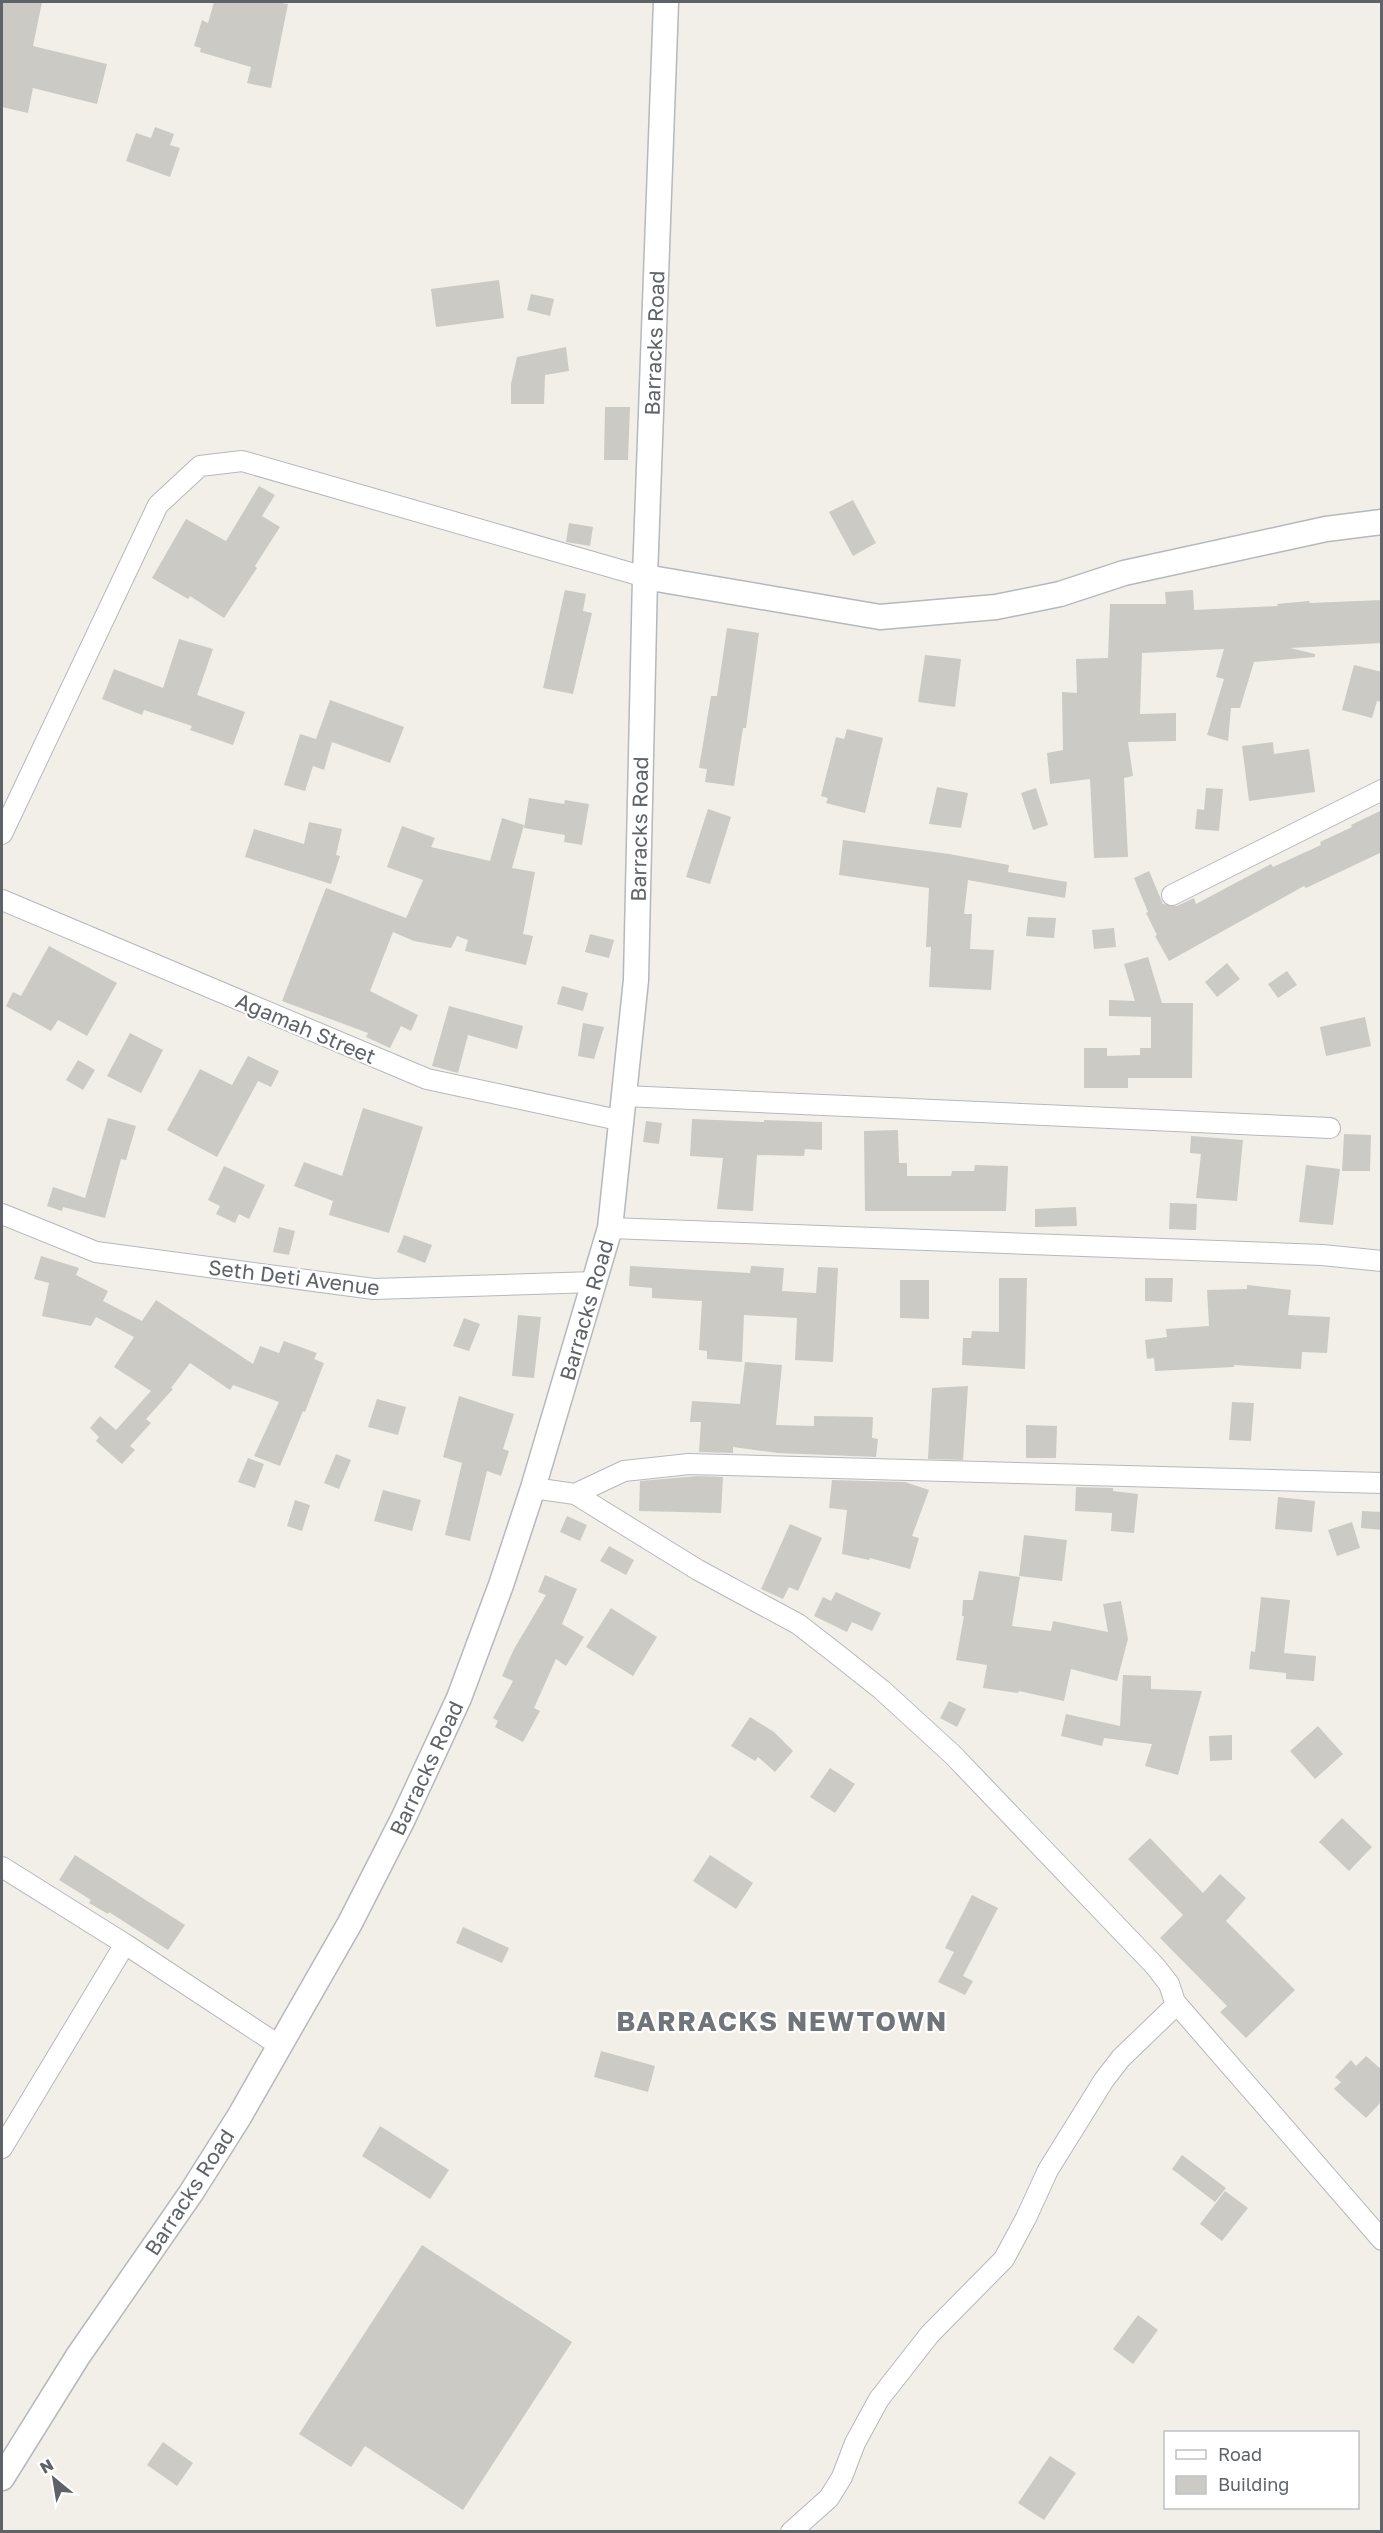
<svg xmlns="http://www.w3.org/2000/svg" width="1383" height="2533" font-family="'Golos Text',sans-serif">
<rect width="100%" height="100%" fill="#f1efe8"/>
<!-- building -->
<path fill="#cccac5" d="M2 2H42L33 46 107 64 97 104 33 88 28 113 2 107Z
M214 2H275L288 4 271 88 247 83 251 67 200 52 201 48 194 46 202 20 208 23Z
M155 127 174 134 170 145 180 148 170 177 126 161 136 133 151 138Z
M499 280 504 318 436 327 431 289Z
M531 294 554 299 550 316 527 310Z
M566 347 569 371 545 375 544 404H511V384L517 357Z
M605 407H630L628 460H604Z
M259 486 275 495 262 516 280 527 255 566 257 568 224 618 190 596 188 599 152 578 186 519 226 541Z
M853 500 876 543 853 556 829 512Z
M569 523 593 527 590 546 566 542Z
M565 590 586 594 583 611 592 613 573 694 543 688Z
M1193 590 1194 610 1278 606 1277 604 1309 601 1310 603 1382 600V643L1290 648 1315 654V657L1254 662 1240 708H1231L1228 741 1207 735 1224 679 1216 677 1224 649 1142 653 1140 714 1176 713V741L1128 742 1133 776 1124 778 1128 857 1094 858 1090 779 1050 784 1047 753 1063 750 1062 692 1077 693 1076 659 1108 658 1110 604H1166L1165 592Z
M727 628 759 633 746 728H743L734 786 705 782 707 769 699 768 711 696H717Z
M179 639 213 649 197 695 245 712 233 745 190 730 192 726 144 710 142 715 102 699 114 669 163 688Z
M925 655 961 659 955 707 918 702Z
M1354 665 1382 672V702L1377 701 1372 718 1342 710Z
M330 700 404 727 390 763 332 742 324 770 313 766 305 791 284 785 300 734 316 739Z
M847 729 883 738 865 813 826 803 828 798 821 796 836 737 844 739Z
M1273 742 1274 754 1309 749 1315 792 1249 801 1242 746Z
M937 787 968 793 961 828 929 824Z
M1036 788 1048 825 1033 830 1021 793Z
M1206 788 1223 789 1219 831 1195 829 1197 809 1204 810Z
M529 798 564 804 565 800 589 804 582 845 564 842 565 835 524 828Z
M708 809 731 817 710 884 686 877Z
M1382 810V852L1306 888 1304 886 1169 961 1155 936 1157 935 1146 913 1148 912 1134 878 1149 871 1163 904 1177 906 1194 898 1196 904 1271 864 1273 867 1321 845 1320 842 1352 827 1351 825Z
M502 818 524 825 512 868 535 872 523 934 533 936 526 965 465 951 468 940 457 936 451 948 414 941 393 932 370 991 418 1015 411 1031 401 1026 390 1048 366 1037 368 1033 282 1001 326 888 406 918 423 880 387 867 402 826 435 838 431 847 490 861Z
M309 822 342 829 336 855 340 856 331 884 245 857 254 829 304 844Z
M843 840 949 854 1009 865 1008 872 1067 882 1065 898 968 880 964 914H972L970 949 994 950 991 990 929 987 931 947H926L929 888 839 875Z
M1028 917 1056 918 1054 938 1026 936Z
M1114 928 1116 947 1094 949 1092 930Z
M590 934 614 940 609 958 585 952Z
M49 946 117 983 87 1036 58 1020 51 1031 6 1006 13 992 21 996Z
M1148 957 1162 1003H1193L1192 1078H1128V1088H1084V1048H1107V1056L1140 1055V1048H1151V1017L1109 1016V1000L1135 1001 1124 964Z
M1227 963 1240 979 1217 997 1205 982Z
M1287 971 1297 985 1278 998 1268 984Z
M562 986 588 993 583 1011 557 1004Z
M449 1006 523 1026 517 1049 468 1035 458 1073 432 1066Z
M1365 1017 1371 1046 1326 1056 1320 1027Z
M583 1023 604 1027 594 1059 578 1056Z
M130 1033 163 1050 141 1093 107 1076Z
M248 1056 279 1071 271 1087 258 1081 217 1157 167 1130 200 1069 232 1085Z
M78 1060 95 1070 83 1090 66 1080Z
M363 1108 423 1127 389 1233 329 1215 333 1201 294 1186 304 1162 342 1176Z
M108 1118 136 1126 126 1160 121 1159 105 1218 63 1207 62 1211 47 1206 53 1187 85 1198Z
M692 1119 764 1122V1120L822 1122V1150L805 1149 804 1156 757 1155 753 1211 717 1209 723 1158 690 1156Z
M646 1121 662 1123 659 1144 643 1142Z
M898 1130 899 1163H907V1176H951L952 1171H974L975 1165 1008 1166 1006 1211H865L864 1131Z
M1344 1134 1371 1135 1370 1171H1342Z
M1191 1136 1243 1140 1237 1201 1196 1198 1201 1154 1190 1153Z
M1306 1165 1340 1169 1333 1225 1299 1222Z
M224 1166 265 1185 249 1219 239 1214 235 1223 216 1214 220 1206 208 1200Z
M1170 1203 1197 1204 1196 1230 1169 1229Z
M1076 1207 1077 1226 1035 1227V1209Z
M279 1227 295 1231 289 1255 273 1252Z
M404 1235 432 1245 425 1263 397 1252Z
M41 1256 79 1268 76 1275 108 1291 103 1301 142 1321 156 1300 253 1364 260 1346 279 1353 284 1341 317 1353 314 1359 324 1363 305 1412 303 1411 280 1466 254 1456 279 1402 233 1385 230 1390 190 1363 171 1388 173 1389 146 1419 151 1423 130 1446 135 1450 122 1464 96 1441 99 1437 90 1428 100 1416 116 1430 151 1391 114 1367 134 1337 96 1317 91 1326 42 1316 49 1283 34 1279Z
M630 1266 750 1273 751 1266 784 1268 782 1291 816 1293 818 1267 838 1268 833 1362 795 1360 797 1318 744 1315 742 1362 707 1359V1351L699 1350 702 1301 652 1298V1288L629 1286Z
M999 1278H1027L1025 1369 962 1365 963 1338H971L972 1331 999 1332Z
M1145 1278H1173L1172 1302 1145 1301Z
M900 1280H929V1319L900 1318Z
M1247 1285 1291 1290 1288 1315 1330 1317 1327 1353 1302 1352 1301 1369 1234 1365V1367L1155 1371 1154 1358 1147 1359 1145 1340 1167 1337 1166 1329 1209 1326 1207 1290 1247 1289Z
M518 1315 541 1317 534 1378 512 1376Z
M464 1318 480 1324 469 1351 453 1346Z
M745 1362 782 1365 776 1425 814 1426V1416L873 1417 872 1438 878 1439 876 1457 778 1453 733 1447V1453L699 1452 701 1422H690L692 1401 740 1404Z
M968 1386 963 1460 928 1459 932 1388Z
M459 1396 514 1414 503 1449 509 1451 501 1476 487 1471 470 1541 445 1535 462 1463 443 1457Z
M377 1399 406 1407 398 1435 368 1427Z
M1232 1402 1254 1403 1251 1441 1229 1440Z
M1026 1425 1057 1426 1056 1458H1026Z
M336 1454 351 1460 339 1489 324 1483Z
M248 1458 264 1464 255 1488 238 1482Z
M698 1476 723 1477 721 1513 639 1511 640 1481Z
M832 1480 905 1482 929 1490 912 1536 919 1538 910 1569 870 1558 869 1560 842 1554 847 1510 829 1508Z
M1076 1487 1113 1488V1491L1138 1494 1134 1533 1111 1531 1112 1513 1075 1511Z
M383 1490 421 1500 412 1531 374 1521Z
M1278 1497 1315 1501 1312 1532 1275 1529Z
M295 1500 310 1505 302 1531 287 1526Z
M1362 1511 1382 1512V1530L1361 1528Z
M567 1516 587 1525 580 1541 560 1532Z
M1352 1522 1360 1548 1337 1556 1328 1530Z
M790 1524 822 1538 798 1591 789 1587 783 1599 761 1589Z
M1024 1535 1067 1540 1062 1581 1019 1576Z
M609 1546 634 1560 626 1575 600 1561Z
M979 1571 1020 1577 1012 1626 1051 1631 1053 1621 1108 1632 1103 1604 1121 1601 1128 1639 1117 1681 1071 1669 1064 1701 1019 1691 1018 1693 983 1688 987 1665 956 1660 964 1616H962L963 1600H973Z
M545 1575 577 1589 562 1624 584 1637 566 1666 556 1659 534 1708 540 1711 523 1742 495 1727 498 1721 493 1718 513 1681 502 1676 514 1649 546 1595 538 1592Z
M836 1592 881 1613 872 1631 852 1622 847 1632 814 1616 823 1597 831 1601Z
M1261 1597 1290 1600 1284 1653 1316 1656 1314 1681 1286 1679V1673L1249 1669 1251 1651 1255 1652Z
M611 1608 657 1637 633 1676 586 1647Z
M1123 1675 1151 1676V1689L1202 1691 1178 1775 1145 1766 1152 1744 1104 1738 1102 1746 1061 1736 1066 1714 1120 1726Z
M949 1701 966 1709 957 1727 940 1718Z
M750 1717 774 1732 793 1751 775 1772 758 1757 755 1761 731 1746Z
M1318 1726 1343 1754 1315 1779 1290 1751Z
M1232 1735V1760L1210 1761 1209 1736Z
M830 1768 855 1784 835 1813 810 1797Z
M1342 1818 1372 1847 1349 1871 1319 1842Z
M1150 1838 1203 1893 1220 1874 1246 1898 1226 1921 1295 1990 1246 2038 1220 2012 1227 2006 1160 1938 1183 1915 1128 1859Z
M75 1855 185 1925 168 1950 109 1912 108 1914 89 1903 91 1900 59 1880Z
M710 1855 753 1883 736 1909 693 1881Z
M972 1895 998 1908 963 1976 973 1981 965 1995 938 1982 954 1952 945 1948Z
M463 1927 509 1948 502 1963 456 1943Z
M601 2051 655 2066 648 2092 594 2077Z
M1366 2056 1382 2070V2101L1366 2118 1334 2089 1341 2082 1335 2077 1351 2060 1356 2066Z
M380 2126 449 2170 430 2199 362 2156Z
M1182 2155 1226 2188 1215 2202 1172 2169Z
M1225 2191 1248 2208 1222 2241 1200 2224Z
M422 2245 572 2342 463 2510 365 2446 351 2467 299 2434Z
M1138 2315 1158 2330 1133 2364 1113 2349Z
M163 2442 193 2463 177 2486 147 2465Z
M1050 2456 1076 2473 1044 2520 1018 2503Z"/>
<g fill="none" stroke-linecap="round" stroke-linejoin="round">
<defs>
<path id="minor" d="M2 834 158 505 200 466 242 461 645 577
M1172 895 1382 790
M2 900 427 1079 623 1121
M624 1096 1330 1128
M2 1214 96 1252 374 1289 595 1282
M610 1228 1322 1255 1382 1261
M533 1488 575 1494 698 1570 798 1624 838 1655 882 1690 953 1755 1155 1966 1169 1984 1175 2002 1382 2240
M575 1494 624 1471 689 1464 1382 1483
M2 1867 125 1944 280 2046
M2 2148 125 1944
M791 2532 829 2498 842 2477 855 2443 879 2399 930 2334 1004 2259 1026 2218 1048 2170 1104 2080 1121 2058 1173 2008 1175 2002"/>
<path id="tertiary" d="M645 577 880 617 996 607 1060 594 1124 573 1326 529 1382 522
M2 2478 78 2356 191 2193 239 2117 350 1923 403 1819 459 1698 501 1585 533 1488 610 1228 636 980 645 577 666 2"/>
</defs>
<!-- minor casing -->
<use href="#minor" stroke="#b5b8bc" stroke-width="22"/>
<!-- tertiary casing -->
<use href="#tertiary" stroke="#b5b8bc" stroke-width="27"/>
<!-- minor -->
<use href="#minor" stroke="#fff" stroke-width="20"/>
<!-- tertiary -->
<use href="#tertiary" stroke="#fff" stroke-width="24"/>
</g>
<g text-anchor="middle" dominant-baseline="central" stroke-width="4.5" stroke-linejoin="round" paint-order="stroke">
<!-- street labels -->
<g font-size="21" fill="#5f6368" stroke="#fff">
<text transform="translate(654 343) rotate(-88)">Barracks Road</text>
<text transform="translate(639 829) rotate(-89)">Barracks Road</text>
<text transform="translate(306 1028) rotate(23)">Agamah Street</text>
<text transform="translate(294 1277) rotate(7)">Seth Deti Avenue</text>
<text transform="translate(586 1310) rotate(-74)">Barracks Road</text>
<text transform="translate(426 1768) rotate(-65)">Barracks Road</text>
<text transform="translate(189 2192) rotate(-57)">Barracks Road</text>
</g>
<!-- district labels -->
<g font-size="27" font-weight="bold" letter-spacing="1.5" fill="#70757a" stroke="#fff">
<text x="782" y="2021">BARRACKS NEWTOWN</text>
</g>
</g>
<!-- border -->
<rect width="1383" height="2533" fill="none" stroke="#5f6368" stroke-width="6"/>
<!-- legend -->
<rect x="1164" y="2431" width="195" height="78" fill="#ffffff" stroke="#bfc1c3" stroke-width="1.5"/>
<rect x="1176" y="2450" width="30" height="9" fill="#ffffff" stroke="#bfc1c3" stroke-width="1.5"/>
<text x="1218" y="2461" font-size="18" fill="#5f6368">Road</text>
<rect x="1176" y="2476" width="30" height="18" fill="#cccac5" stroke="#bfc1c3" stroke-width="1.5"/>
<text x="1218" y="2491" font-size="18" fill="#5f6368">Building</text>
<!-- north arrow -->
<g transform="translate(54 2479) rotate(330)" stroke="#ffffff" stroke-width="4.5" paint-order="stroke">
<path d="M0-4.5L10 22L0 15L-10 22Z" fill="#5f6368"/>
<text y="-9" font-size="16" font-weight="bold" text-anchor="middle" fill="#5f6368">N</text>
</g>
</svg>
